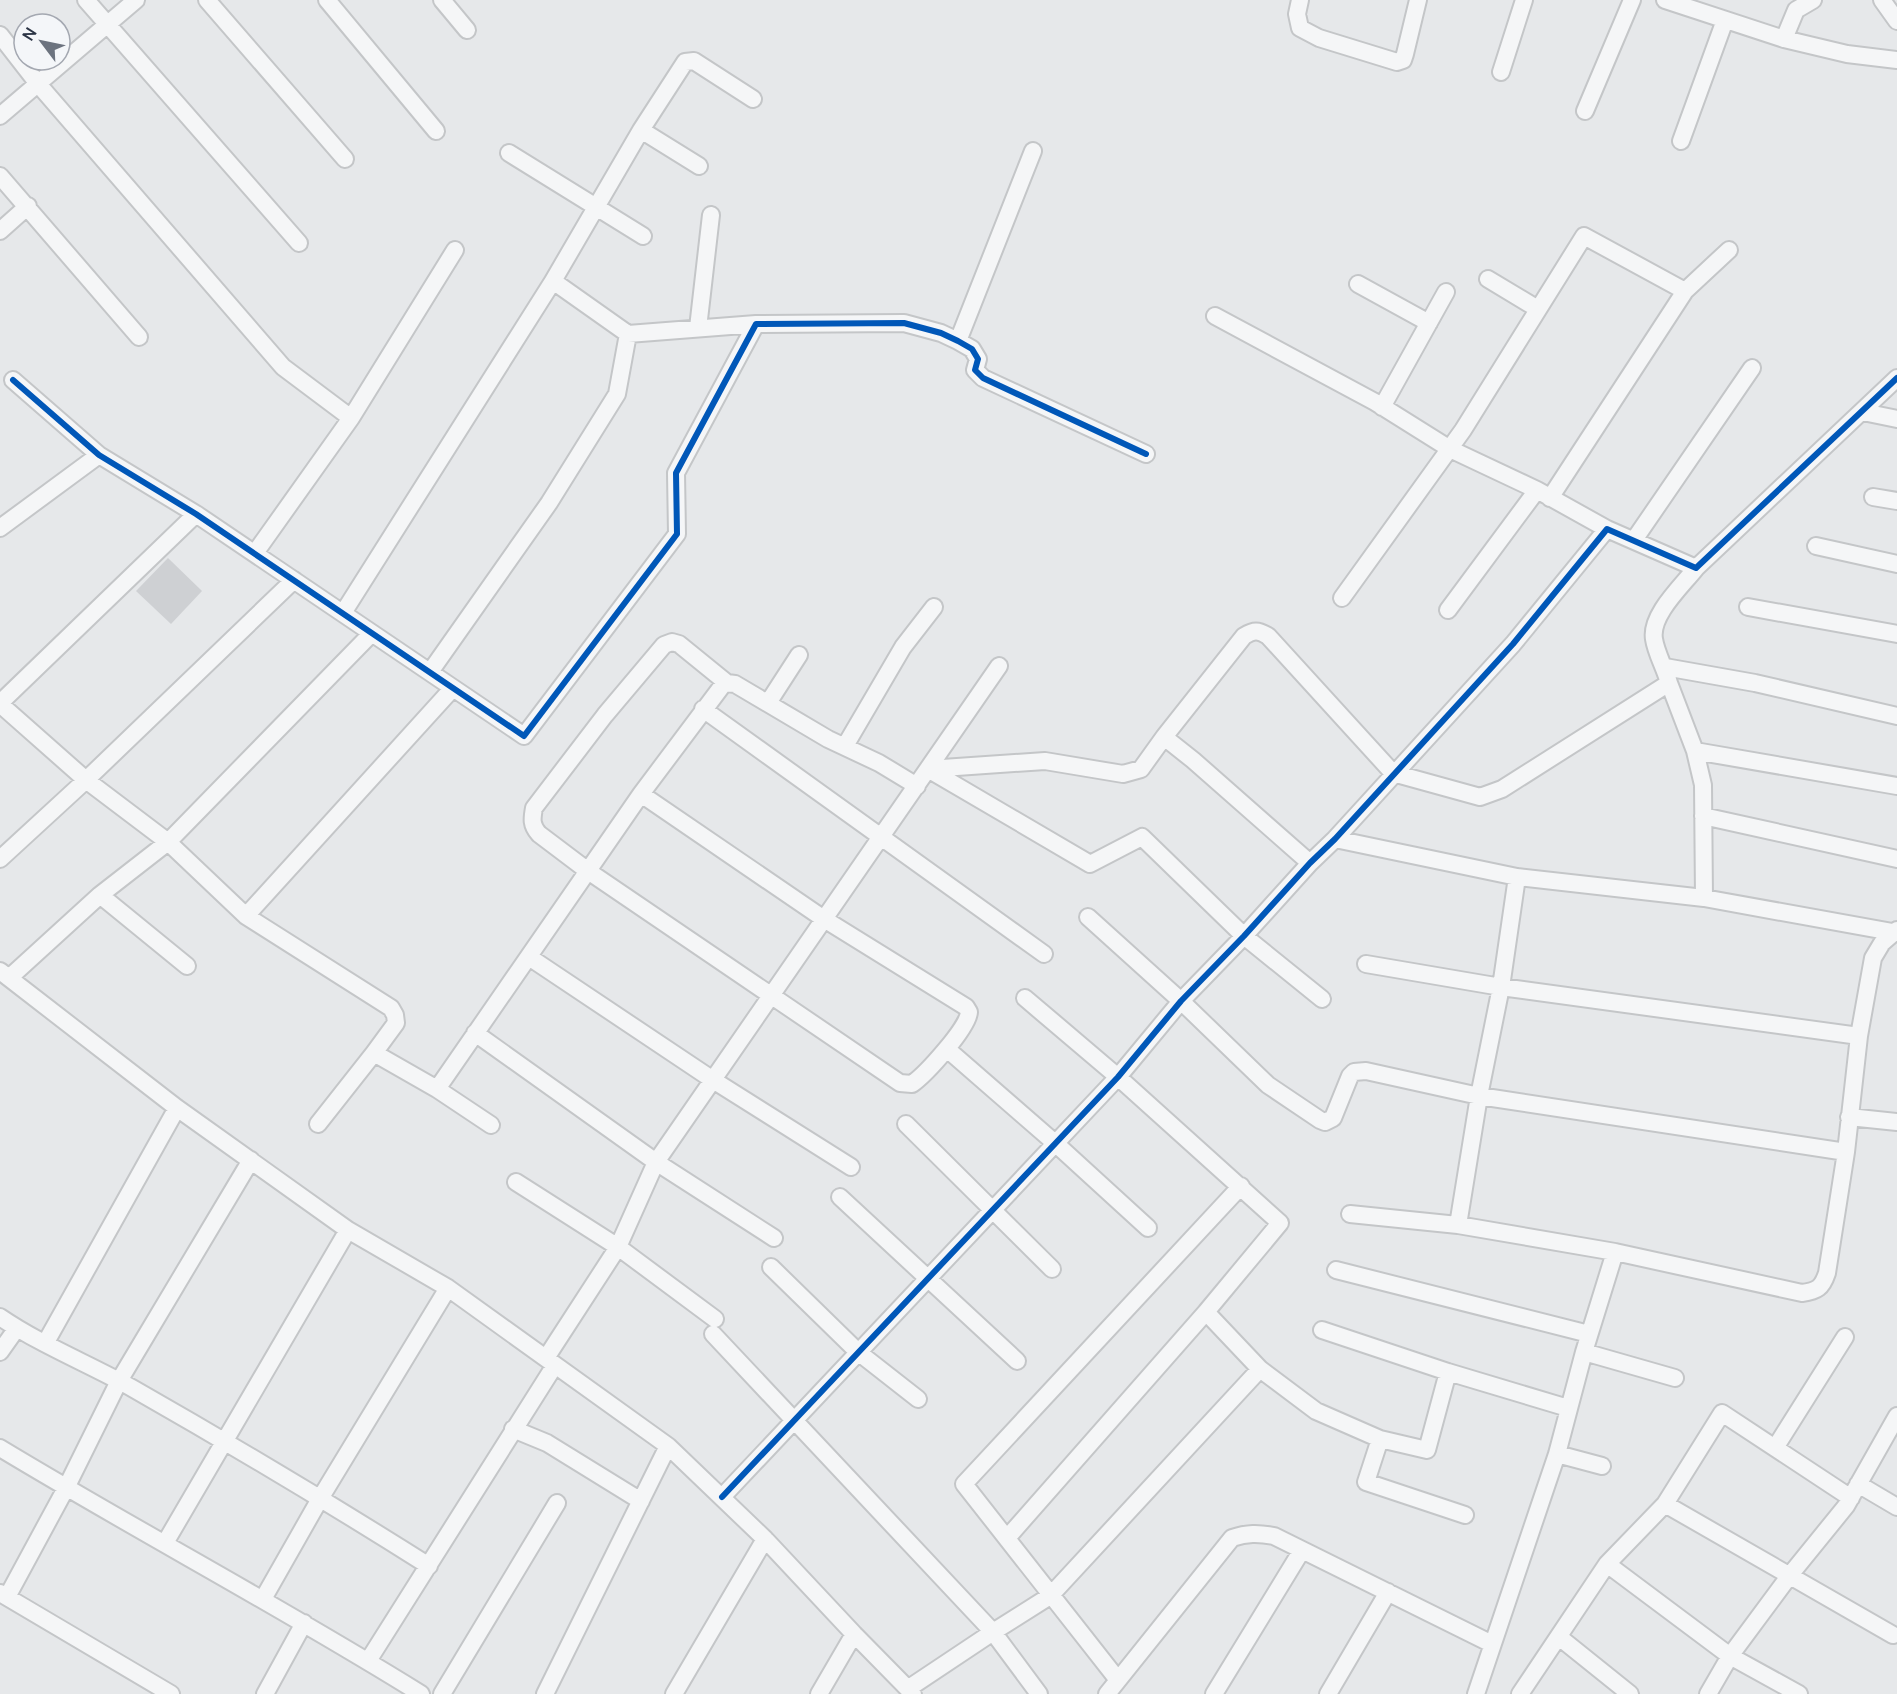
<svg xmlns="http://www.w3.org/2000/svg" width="1897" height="1694" font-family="Manrope,sans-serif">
<rect width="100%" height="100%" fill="#e6e8ea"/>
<!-- building -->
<path fill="#ced0d3" d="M168 558 202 591 171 624 136 591Z"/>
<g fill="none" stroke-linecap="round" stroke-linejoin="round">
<defs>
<path id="street" d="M86 0 299 243
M207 0 345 159
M327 0 436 131
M442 0 467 30
M1300 0 1297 14 1300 28 1319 38 1397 62 1403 60 1405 54 1418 0
M1665 0 1784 39 1847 54 1897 60
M1882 0 1897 21
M0 35 39 85 283 367 351 418
M1784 39 1796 10 1813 0
M1501 72 1524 0
M1585 111 1632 0
M0 116 136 0
M641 130 699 166
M1681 141 1725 20
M509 153 643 236
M0 176 139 337
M0 231 28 206
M1488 279 1538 309
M553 281 641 130 685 62 694 61 753 99
M1358 284 1429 323
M1685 291 1729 250
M1215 316 1375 402 1450 449 1537 490 1607 529
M698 328 711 215
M958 341 1033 151
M13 380 99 455 196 514 524 736 677 534 676 473 756 324 904 323 941 333 958 341 972 349 978 359 975 370 983 378 1146 454
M1382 407 1446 292
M1863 412 1897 419
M1873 497 1897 501
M0 528 99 455
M1634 540 1752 368
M1816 546 1897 564
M255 553 351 418 455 250
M1342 598 1463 430 1584 236 1685 291 1550 498
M1748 607 1897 634
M1448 610 1537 490
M343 613 553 281 628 334 756 324
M1665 667 1755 683 1897 716
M430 672 549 503 617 394 628 334
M1669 683 1695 751 1703 785 1704 898
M0 703 196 514
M768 703 799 655
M0 704 86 780 168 842 246 916 391 1008 395 1015 396 1023 374 1053
M703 709 1044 954
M1164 737 1244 636C1254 630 1258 630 1268 636L1393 773 1480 797 1502 789 1669 683C1665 668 1656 653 1654 639 1650 615 1682 586 1696 568
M845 746 903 647 934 607
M1695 751 1897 786
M928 769 1090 864 1142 837 1244 936 1322 999
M928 769 1045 761 1123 774 1141 769 1164 737 1193 760 1310 863
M641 794 824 919 966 1007 969 1012C968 1028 926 1074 912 1084L900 1083 588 871 539 834C531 825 532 819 534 808L605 715 664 645 672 642 679 644 727 683
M1703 816 1897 859
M1335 839 1517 877 1704 898 1897 933
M0 859 86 780 294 580
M100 895 187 966
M246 916 453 688
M1088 917 1181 1001 1268 1085 1320 1120 1325 1122 1333 1118 1350 1076 1354 1072 1366 1071 1479 1096 1846 1152
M529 957 713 1080 851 1167
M1366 964 1501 987 1859 1036
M0 971 177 1108 348 1230 448 1288 668 1446 765 1539 854 1634 913 1694
M9 978 100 895 168 842 372 633
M475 1033 656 1162 774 1238
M947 1049 1055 1143 1148 1228
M437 1089 641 794 722 686 727 683 735 684 828 739 879 763 917 786
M1849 1117 1897 1122
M318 1124 374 1053 437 1089 491 1125
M906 1124 1052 1269
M516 1182 618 1247 715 1319
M840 1197 1017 1361
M1350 1214 1458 1225 1615 1252 1802 1293C1817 1291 1822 1288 1827 1273L1846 1152 1859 1036 1873 958 1882 943 1897 930
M1458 1225 1479 1096 1501 987 1517 877
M771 1267 858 1352 918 1399
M1336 1270 1589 1334
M1206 1312 1260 1369 1316 1411 1380 1439 1427 1450 1448 1372
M0 1317C41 1345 89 1364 132 1388 232 1445 331 1504 429 1566
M1322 1330 1448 1372 1568 1408
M713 1334 993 1632 1039 1694
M46 1342 177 1108
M0 1352 17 1328
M1584 1352 1675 1378
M546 1358 618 1247 656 1162 999 666
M513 1429 547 1443 641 1501
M1380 1439 1366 1482 1465 1515
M0 1448C139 1532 283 1608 421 1694
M1775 1448 1845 1337
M1557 1454 1602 1466
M1858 1484 1897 1507
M722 1497 1118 1077 1181 1001 1244 936 1310 863 1335 839 1513 644 1607 529 1696 568 1897 378
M1665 1504 1893 1635
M1007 1538 1206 1312 1280 1223 1118 1077 1025 998
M165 1543 348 1230
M1607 1564 1730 1656 1799 1694
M0 1593 171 1694
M7 1597 66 1488 119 1381 251 1160
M263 1599 321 1497 448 1288
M1559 1637 1630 1694
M368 1661 555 1365
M1118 1680 964 1484 1241 1186
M909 1688 993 1632 1050 1596 1260 1369
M265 1694 304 1623
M442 1694 557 1503
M545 1694 668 1446
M674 1694 765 1539
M819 1694 854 1634
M1107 1694 1232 1538C1247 1533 1258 1533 1274 1536L1492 1644
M1214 1694 1302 1550
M1328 1694 1388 1592
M1476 1694 1557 1454 1584 1352 1615 1252
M1520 1694 1607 1564 1665 1504 1722 1413 1851 1498
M1708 1694 1730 1656 1790 1575 1846 1506 1897 1416"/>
</defs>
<!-- street casing -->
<use href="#street" stroke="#c4c6c8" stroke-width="20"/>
<!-- street -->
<use href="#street" stroke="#f5f6f7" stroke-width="16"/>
<defs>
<path id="cycleway" d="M13 380 99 455 196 514 524 736 677 534 676 473 756 324 904 323 941 333 958 341 972 349 978 359 975 370 983 378 1146 454
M722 1497 1118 1077 1181 1001 1244 936 1310 863 1335 839 1513 644 1607 529 1696 568 1897 378"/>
</defs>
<!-- cycleway casing -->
<use href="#cycleway" stroke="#f4f6f9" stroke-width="10"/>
<!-- cycleway -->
<use href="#cycleway" stroke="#0057b8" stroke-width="6"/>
</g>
<!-- north arrow -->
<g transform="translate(42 42) rotate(302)"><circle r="28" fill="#f4f6f9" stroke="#a4a8b1" stroke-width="1.5"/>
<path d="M0-4.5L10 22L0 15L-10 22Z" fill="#6c737f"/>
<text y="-9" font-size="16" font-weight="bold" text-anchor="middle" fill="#2b3445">N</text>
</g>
</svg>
